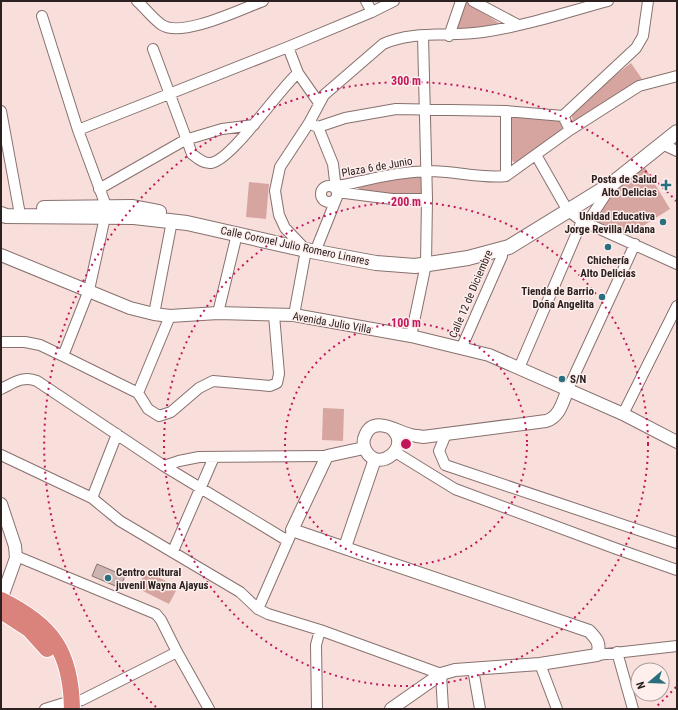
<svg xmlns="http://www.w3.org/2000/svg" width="678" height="710" font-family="'Roboto Condensed',sans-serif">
<rect width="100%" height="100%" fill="#f8dfdc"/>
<!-- green -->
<path fill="#d7a59f" d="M465 1H467L503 26 453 33Z
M631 63 642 79 574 123 571 115 577 105Z
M511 116 554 118 559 121 562 128 560 133 518 162H514L510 159Z
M644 166 670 209 630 234 595 221 608 198Z
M424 176 423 195 364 192 356 187 363 183Z
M249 182 269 184 266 219 246 217Z
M323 408 344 409 343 441 322 440Z
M146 571 178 587 169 604 137 588Z"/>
<!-- building -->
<path fill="#ccb4b1" stroke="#887270" d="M97 564 125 576 120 588 92 576Z"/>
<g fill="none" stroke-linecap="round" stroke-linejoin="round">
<defs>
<path id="minor" d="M137 1C145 8 153 19 162 25 182 38 241 9 263 1
M366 1 372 12
M473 1 518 25
M42 16 78 130 106 206
M449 36 461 1
M288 47 298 73 319 103
M153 49 192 154C197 158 204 164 211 163 232 160 279 89 298 73
M1 111 19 209
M563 116 636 48 643 36 648 1
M313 125 318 127 333 164 336 190
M318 127 345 118 396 109 506 111 563 116 570 130
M78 130 288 47 372 12 394 1
M662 144 677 151
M536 155 568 211 582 221 677 264
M506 176V111
M332 186C343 186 351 183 362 181 382 176 405 172 426 171 452 170 479 179 506 176L570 130 639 86 677 76
M321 194a8 8 0 1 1 16 0a8 8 0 1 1-16 0Z
M99 189 185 140 222 129 254 125
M337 192 392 199H427
M587 223 612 185
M315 252 337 197
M218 313 237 234
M154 314 172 221
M294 315 306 250 285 228 279 215 275 191 280 167 309 123 324 95 383 44C413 30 451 37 483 32 525 26 567 12 608 1
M411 336 426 264 427 199 423 36
M1 342H25L40 345 63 356 138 393 148 409 159 416 171 412 199 388 213 381 270 386 277 383 279 374 274 315
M461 349 502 256V249
M63 356 89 290 105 217
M519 368 582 221
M1 389C13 383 24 375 37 381L164 466 288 541
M568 389 635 244
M138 393 170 316
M623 414 677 306
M446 434 439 451 445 465 677 543
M395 452 455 489 617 549 677 570
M1 455 92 498 120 521 240 592 258 609 268 614 320 630 441 674 443 709
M164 466 179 461 199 457 327 456
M92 498 117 434
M173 551 214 457
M16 556 156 614 161 620 177 652 209 709
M258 609 290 536
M617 652 633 709
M597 655 677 646
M540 664 557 709
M473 669 480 709
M45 709 61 704 82 700 177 652
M317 709 316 645 320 630"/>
<path id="tertiary" d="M1 255 130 308 154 314 170 316 218 313 294 315 411 336 489 355 623 414 677 442
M391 428C413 446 379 474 366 451 363 446 363 440 365 436 373 414 397 432 411 435 415 436 419 436 423 437L546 421C560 417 563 401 568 389
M364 448 327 456 292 530 589 631C597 639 601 644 597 655L540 664 455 670 441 674 391 709
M1 504 15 546 16 558 1 600
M345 547 375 459"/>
<path id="secondary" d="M44 208 133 207 159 212
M1 214 6 216 134 217 187 223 306 250 376 263 415 266 468 258 509 247 613 183 677 132"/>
<path id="trunk" d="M1 600C52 625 71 651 72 709
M1 611 29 629 47 649"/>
</defs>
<!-- minor casing -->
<use href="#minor" stroke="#87716e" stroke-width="12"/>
<!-- tertiary casing -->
<use href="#tertiary" stroke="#87716e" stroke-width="14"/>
<!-- secondary casing -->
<use href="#secondary" stroke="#87716e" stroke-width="16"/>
<!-- trunk casing -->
<use href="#trunk" stroke="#fff" stroke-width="18"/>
<!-- minor -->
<use href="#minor" stroke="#fff" stroke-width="10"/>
<!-- tertiary -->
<use href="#tertiary" stroke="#fff" stroke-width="12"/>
<!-- secondary -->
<use href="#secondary" stroke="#fff" stroke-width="14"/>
<!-- trunk -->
<use href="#trunk" stroke="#da837c" stroke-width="16"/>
</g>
<!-- distance rings -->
<g fill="none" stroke="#c2185b" stroke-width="2" stroke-dasharray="2 4">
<circle cx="406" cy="444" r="121"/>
<circle cx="406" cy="444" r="242"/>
<path d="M676 687A363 363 0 0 1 656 707M156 707A363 363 0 1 1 676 201"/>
</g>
<!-- markers -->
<g fill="#2a6f7f" stroke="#feefed" stroke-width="1.5">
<path d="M664 179h4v4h4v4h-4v4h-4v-4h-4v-4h4z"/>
<circle cx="663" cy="222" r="4"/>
<circle cx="608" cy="247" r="4"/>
<circle cx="602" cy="297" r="4"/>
<circle cx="562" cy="379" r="4"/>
<circle cx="108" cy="578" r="4"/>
</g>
<g text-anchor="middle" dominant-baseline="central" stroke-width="3" stroke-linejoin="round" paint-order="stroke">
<!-- street labels -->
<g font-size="11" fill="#2a2120" stroke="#feefed">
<text transform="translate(377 167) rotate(-10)">Plaza 6 de Junio</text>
<text transform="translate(295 246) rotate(12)">Calle Coronel Julio Romero Linares</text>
<text transform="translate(471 294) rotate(-67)">Calle 12 de Diciembre</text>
<text transform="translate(332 323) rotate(10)">Avenida Julio Villa</text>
</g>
<!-- poi labels -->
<g font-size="11" font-weight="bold" fill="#2a2120" stroke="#feefed" text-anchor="end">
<text x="657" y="179">Posta de Salud<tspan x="657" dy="13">Alto Delicias</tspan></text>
<text x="655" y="216">Unidad Educativa<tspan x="655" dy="13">Jorge Revilla Aldana</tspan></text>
<text x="608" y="260" text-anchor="middle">Chichería<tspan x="608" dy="13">Alto Delicias</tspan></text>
<text x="594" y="291">Tienda de Barrio<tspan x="594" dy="13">Doña Angelita</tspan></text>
<text x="570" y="379" text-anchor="start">S/N</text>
<text x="116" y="572" text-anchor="start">Centro cultural<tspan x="116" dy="13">juvenil Wayna Ajayus</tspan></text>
</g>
</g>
<circle cx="406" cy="444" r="6" fill="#c2185b" stroke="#feefed" stroke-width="2"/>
<g font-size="12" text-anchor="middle" font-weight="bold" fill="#c2185b" stroke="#feefed" stroke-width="3" stroke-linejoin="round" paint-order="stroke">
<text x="406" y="85">300 m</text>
<text x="406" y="206">200 m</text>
<text x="406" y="327">100 m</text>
</g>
<!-- border -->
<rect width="678" height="710" fill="none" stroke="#2a2120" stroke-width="4"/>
<!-- north arrow -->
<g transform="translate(650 682) rotate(251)"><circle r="19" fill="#feefed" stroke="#a99d9b"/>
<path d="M0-3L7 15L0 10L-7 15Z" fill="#2a6f7f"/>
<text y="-6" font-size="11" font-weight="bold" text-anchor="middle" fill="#2a2120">N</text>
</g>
</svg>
